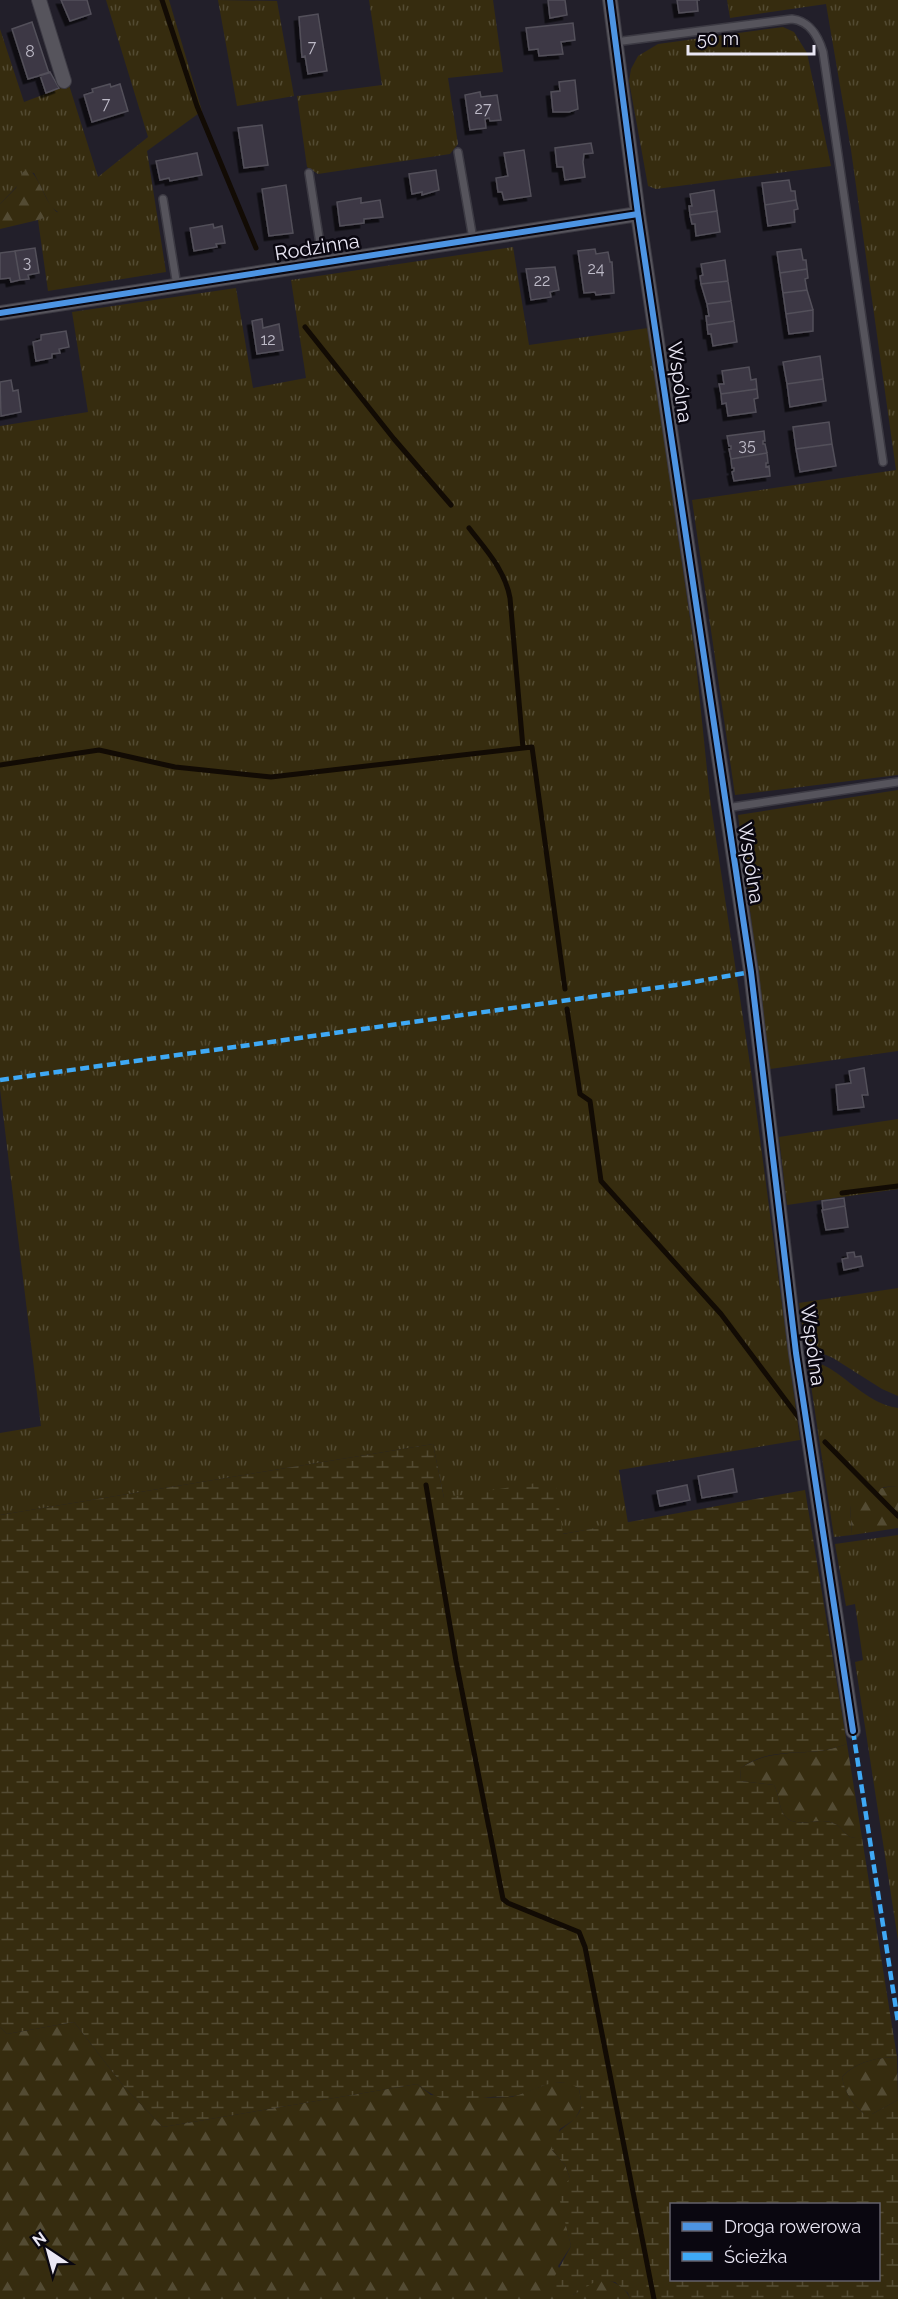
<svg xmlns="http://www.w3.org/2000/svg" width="898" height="2299" font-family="Raleway,sans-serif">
<defs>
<pattern id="grass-tufts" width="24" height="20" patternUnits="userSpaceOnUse" patternTransform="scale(1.5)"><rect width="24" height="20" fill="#362c0f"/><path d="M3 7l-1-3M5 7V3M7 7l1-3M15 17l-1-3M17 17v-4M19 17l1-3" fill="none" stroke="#534b33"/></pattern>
<pattern id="forest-firs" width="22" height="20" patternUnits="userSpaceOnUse" patternTransform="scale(1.5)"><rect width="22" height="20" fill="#362c0f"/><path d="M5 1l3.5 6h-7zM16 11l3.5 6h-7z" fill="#534b33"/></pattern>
<pattern id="wetland-marsh" width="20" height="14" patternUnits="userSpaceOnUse" patternTransform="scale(1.5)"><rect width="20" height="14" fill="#362c0f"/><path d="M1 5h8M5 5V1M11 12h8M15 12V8" fill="none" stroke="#534b33"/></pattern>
<filter id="shadow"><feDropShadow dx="-4.5" dy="4.5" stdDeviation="0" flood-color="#0009"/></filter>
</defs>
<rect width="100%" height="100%" fill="#221f2a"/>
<!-- grass -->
<path fill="url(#grass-tufts)" d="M106 0H169L202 111 147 151 166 272 48 291 38 220 58 212 51 207 34 173 23 172 20 183 0 204V29L24 102 69 85 98 177 148 137Z
M218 0 277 1 294 96 237 106Z
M369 0H493L503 72 448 78 458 144 450 154 318 174 307 167 297 96 382 85Z
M727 0H898V775L735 795 692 500 896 470 851 150 826 4 730 18Z
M783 27 794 32 807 53 831 166 656 189 648 186 629 81 631 69 638 56 658 44Z
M513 247 529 345 648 328 695 653 710 799 751 1071 800 1440 619 1470 628 1523 562 1534 444 1498 433 1444 0 1515V1433L41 1426 0 1089V426L88 412 72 312 236 288 253 388 306 378 291 280Z
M898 790V1051L770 1069 738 815Z
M898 1119V1189L787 1205 779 1137Z
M898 1288V1396L882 1389 833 1358 805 1346 799 1303Z
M807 1359C814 1362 822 1364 829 1368 852 1382 870 1404 898 1408V1486L884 1487 850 1506 852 1535 834 1537Z
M898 1535V1940L855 1662 863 1660 855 1604 846 1606 835 1544Z"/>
<!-- forest -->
<path fill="url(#forest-firs)" d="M28 169C42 179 43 201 58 213L38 220 0 229V204L16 188 23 172Z
M898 1486V1528L852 1535 850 1505C861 1492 881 1487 898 1486Z
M847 1744 862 1838C842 1839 847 1830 835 1824 821 1816 802 1828 788 1819 778 1811 780 1795 774 1785L740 1781 741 1768C765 1751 791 1754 819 1751 828 1750 838 1747 847 1744Z
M74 2022 125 2088 163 2127 417 2084 431 2095 483 2098 512 2097 550 2083 570 2082 579 2089 582 2106 575 2119 560 2129 552 2150 565 2165 570 2178 566 2224 571 2246 558 2266 573 2295C580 2291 590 2281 598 2280 611 2278 626 2287 630 2299H0V2027L7 2034Z
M897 2057 898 2100 872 2114H864C852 2102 845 2094 842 2077 858 2061 875 2058 897 2057Z"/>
<!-- wetland -->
<path fill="url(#wetland-marsh)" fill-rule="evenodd" d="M433 1444 444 1498 555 1480 563 1534 805 1490 847 1744C838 1747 828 1750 819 1751 791 1754 765 1750 741 1768L740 1781 774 1785C780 1795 778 1811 788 1819 802 1828 821 1816 835 1824 847 1830 842 1839 862 1838L897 2057C876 2058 857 2061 842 2077 845 2094 852 2102 864 2114H872L898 2100V2299H630L628 2293 615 2282 598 2280 573 2295 557 2298 550 2285 571 2246 558 2193 570 2178 565 2165 552 2150C553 2125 574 2128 581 2108 582 2103 580 2095 579 2089 558 2073 536 2091 514 2096 507 2098 498 2096 491 2097 456 2101 447 2107 417 2084L163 2127 125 2088 74 2022 7 2034 0 2027V1515ZM878 2204V2280H672V2204Z"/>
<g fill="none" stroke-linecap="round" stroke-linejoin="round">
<!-- stream -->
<path stroke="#120b04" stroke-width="5" d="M162 0 197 106 256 248
M305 327 394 439 451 505
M469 528C486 550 505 570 510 598L523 748
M0 765 99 750 175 767 271 777 532 747 565 989
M567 1009 580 1094 590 1101 601 1181 721 1314 799 1418
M842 1193 898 1186
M825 1442 898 1516
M426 1485 456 1661 503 1899 508 1903 579 1932 585 1947 654 2299"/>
</g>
<!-- building -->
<path fill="#3c3845" stroke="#53505a" stroke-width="1.5" filter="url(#shadow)" d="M61 0H87L91 14 70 21Z
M548 0H565L567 15 550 18Z
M677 0H700H697L698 11 679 13Z
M318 14 327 71 308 74 305 56 302 57 299 17Z
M32 22 49 73 28 79 12 29Z
M573 23 575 40 561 42 563 54 539 56 538 49 529 50 526 28Z
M50 72 59 88 46 93 40 75Z
M575 80 578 109 569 112H553L551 92 560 91 559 82Z
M110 84 111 87 120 84 128 111 92 122 84 95 93 92 92 89Z
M480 92 481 97 497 95 501 120 490 121 489 118 485 119 486 128 470 130 465 95Z
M262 125 268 165 244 168 238 128Z
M591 143 593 153 584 154 583 162 585 177 565 180 563 167H557L555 148Z
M524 150 531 196 504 200 502 192H498L496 178 508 176 504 153Z
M197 153 202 175 170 181 169 178 160 180 156 161Z
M436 170 439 190 422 195V192L412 194 409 174Z
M789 180 791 191H795L796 200 765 205 762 183Z
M286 185 293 233 269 236 262 189Z
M714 190 717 211 690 215 689 206H692L690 194Z
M361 198V203L380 200 383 217 364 219V223L340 226 337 202Z
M796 200 798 209 794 210 795 222 768 226 765 205Z
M717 211 720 232 696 236 695 224H692L690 215Z
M213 224 214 228 222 226 225 243 216 244 217 247 194 251 190 228Z
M35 248 39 273 28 275 29 279 20 280 15 251Z
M595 249 596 254 608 252 610 262H612L614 293 596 295 595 292 584 293 578 251Z
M801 249 803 260H806L807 269 780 273 777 252Z
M15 251 20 280 11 282 10 278 0 279V253Z
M725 260 728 281 701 284 700 276 703 275 701 264Z
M555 267 559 290 550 292 551 297 531 300 526 269Z
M807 269 808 278 805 279 807 290 783 293 780 273Z
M728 281 731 301 707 304 701 284Z
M807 290 813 310 786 314 783 293Z
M731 301 734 321 707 325 706 316H709L707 304Z
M813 310V331L789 334 786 314Z
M262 319 263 328 279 324 283 350 257 354 252 321Z
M734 321 737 342 713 346 711 334H708L707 325Z
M66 331 69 347 59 349 60 353 52 354V358L36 361 33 342 41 340V335Z
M820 356 823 379 787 384 783 362Z
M749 367 751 380 756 379 757 389 721 394 719 384H724L722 371Z
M823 379 826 401 790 407 787 384Z
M11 380 13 391 18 390 21 412 1 416 0 382Z
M757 389 758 398 754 399 756 412 728 416 726 403 722 404 721 394Z
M829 422 832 444 796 449 793 427Z
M764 431 765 441H763V444H765L767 453 731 459 729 449H731V446H729L727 436Z
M832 444 836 466 800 472 796 449Z
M767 453 768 463H766V467L769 466 770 476 734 481 732 472 734 471V468H732L731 459Z
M864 1068 868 1095H862L864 1107 838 1110 836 1085 851 1083 849 1071Z
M844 1198 845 1206 823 1210 822 1201Z
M845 1206 848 1227 826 1230 822 1210Z
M854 1252 855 1257 861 1256 863 1266 844 1270 842 1259 848 1258 847 1253Z
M733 1469 737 1492 702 1498 698 1476Z
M687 1485 690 1500 660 1506 657 1491Z"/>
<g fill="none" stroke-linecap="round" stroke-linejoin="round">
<defs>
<path id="service" d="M615 42 792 19C810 21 818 36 823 52L883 462
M458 152 473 239
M309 173 323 263
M163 199 177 286
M726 808 898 782"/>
<path id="minor" d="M39 0 64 81
M610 0 638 214 751 972 796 1353 853 1731
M0 313 638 214"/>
</defs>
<!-- service casing -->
<use href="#service" stroke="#3c3a43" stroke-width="10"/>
<!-- minor casing -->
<use href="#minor" stroke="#3c3a43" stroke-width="16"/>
<!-- service -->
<use href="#service" stroke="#56545c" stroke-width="7"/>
<!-- minor -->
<use href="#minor" stroke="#56545c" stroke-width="14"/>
<!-- quiet -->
<path stroke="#3fa9f5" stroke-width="4.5" stroke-dasharray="9 4.5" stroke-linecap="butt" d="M0 1080 676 985 751 972
M853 1731 898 2022"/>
<defs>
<path id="cycleway" d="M610 0 638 214 751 972 796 1353 853 1731
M0 313 638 214"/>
</defs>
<!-- cycleway casing -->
<use href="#cycleway" stroke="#0a0710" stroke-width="10"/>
<!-- cycleway -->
<use href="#cycleway" stroke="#4d94e3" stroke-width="6"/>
</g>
<g text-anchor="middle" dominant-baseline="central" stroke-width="5" stroke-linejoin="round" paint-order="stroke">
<!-- number labels -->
<g font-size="16" fill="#bebbc8">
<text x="312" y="46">7</text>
<text x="30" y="51">8</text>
<text x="106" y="103">7</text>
<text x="483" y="108">27</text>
<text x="27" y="262">3</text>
<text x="596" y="268">24</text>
<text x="542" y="280">22</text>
<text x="268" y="339">12</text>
<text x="747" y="445">35</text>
</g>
<!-- street labels -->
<g font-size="20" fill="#eae7f4" stroke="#0a0710">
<text transform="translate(317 247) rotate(-9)">Rodzinna</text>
<text transform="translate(680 382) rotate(82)">Wspólna</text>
<text transform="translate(751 863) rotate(81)">Wspólna</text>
<text transform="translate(813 1345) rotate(82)">Wspólna</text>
</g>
</g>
<!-- legend -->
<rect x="670" y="2203" width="210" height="78" fill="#0a0710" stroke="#64616b" stroke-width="1.5"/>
<rect x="682" y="2222" width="30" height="9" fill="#4d94e3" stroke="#64616b" stroke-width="1.5"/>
<text x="724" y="2233" font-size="18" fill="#eae7f4">Droga rowerowa</text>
<rect x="682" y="2252" width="30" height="9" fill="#3fa9f5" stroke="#64616b" stroke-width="1.5"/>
<text x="724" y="2263" font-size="18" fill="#eae7f4">Ścieżka</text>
<!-- north arrow -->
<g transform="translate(48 2251) rotate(324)" stroke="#0a0710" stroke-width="4.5" paint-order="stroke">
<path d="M0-4.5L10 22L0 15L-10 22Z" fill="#eae7f4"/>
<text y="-9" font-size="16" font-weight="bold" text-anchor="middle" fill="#eae7f4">N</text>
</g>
<!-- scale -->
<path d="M688 45v9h126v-9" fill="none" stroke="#eae7f4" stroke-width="3"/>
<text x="697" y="45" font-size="18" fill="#eae7f4" stroke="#0a0710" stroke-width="4.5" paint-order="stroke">50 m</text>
</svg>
